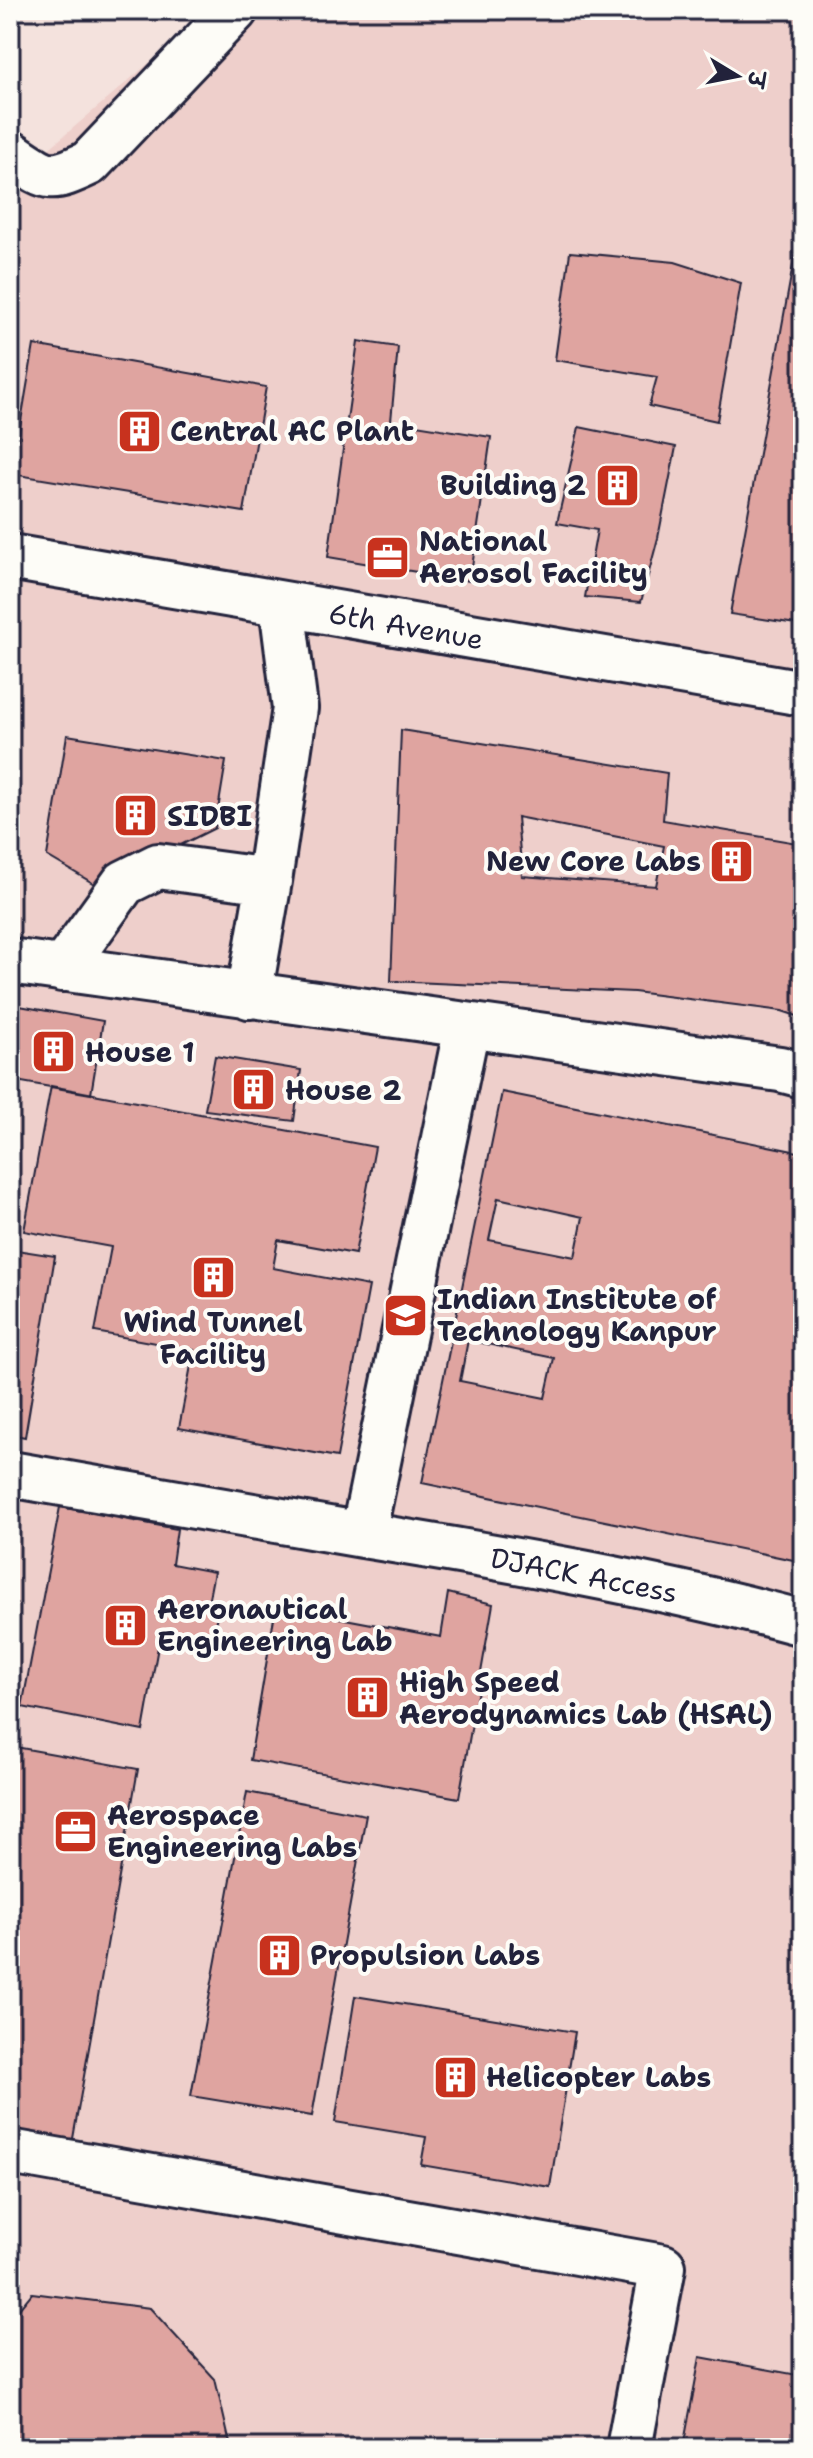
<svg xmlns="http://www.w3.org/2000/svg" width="813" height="2458" font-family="'Shantell Sans','Playpen Sans Deva',sans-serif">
<rect width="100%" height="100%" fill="#f4e2dd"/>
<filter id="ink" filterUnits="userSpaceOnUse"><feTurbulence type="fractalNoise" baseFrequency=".0125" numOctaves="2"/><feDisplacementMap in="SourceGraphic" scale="16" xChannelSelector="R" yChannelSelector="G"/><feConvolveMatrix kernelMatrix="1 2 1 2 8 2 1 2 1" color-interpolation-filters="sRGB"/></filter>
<g filter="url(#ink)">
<!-- built -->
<path fill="#eecfcb" d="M211 10H803V2448H10V182Z"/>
<!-- building -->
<path fill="#dfa4a0" stroke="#22223b" stroke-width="2" fill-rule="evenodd" d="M800 226 803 227V625L730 614Z
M570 252 675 262 741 283 717 421 649 406 657 377 555 360Z
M358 341 398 347 391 421 491 437 470 581 328 557Z
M34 345 266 387 244 512 12 474Z
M579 427 676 447 658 538 641 602 585 597 597 530 557 523Z
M401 730 667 773 663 820 803 844V1018L782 1011 634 992 391 981ZM517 817 664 846 656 886 522 876Z
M67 735 226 761 215 828 98 886 47 856Z
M14 1005 103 1021 91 1094 10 1080V1024Z
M215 1056 301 1070 294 1121 205 1110Z
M51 1086 375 1147 355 1254 278 1240 273 1268 369 1286 337 1457 179 1428 194 1350 95 1332 111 1247 24 1231Z
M502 1092 803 1153V1562L422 1483ZM498 1198 583 1217 575 1257 489 1240ZM468 1340 554 1358 545 1398 460 1381Z
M10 1249 55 1256 25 1437 10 1434Z
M60 1507 177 1529 172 1564 214 1572 207 1608 218 1610 210 1650 159 1641 143 1731 22 1707Z
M448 1593 493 1604 459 1798 250 1760 276 1606 441 1637Z
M10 1746 138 1769 71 2150 10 2139Z
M247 1792 366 1815 312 2116 191 2096Z
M355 1996 575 2032 550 2187 421 2165 426 2137 335 2122Z
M32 2293 150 2308 215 2379 231 2448H10V2320Z
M700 2357 803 2376V2448H683Z"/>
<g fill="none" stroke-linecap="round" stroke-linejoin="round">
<defs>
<path id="minor" d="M10 153C48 178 47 183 89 163L235 10
M10 557 803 693
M269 881 295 708 282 605
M10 961 780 1069 803 1075
M62 969 124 883 158 866 269 881 249 996
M10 1474 363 1535 467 1026
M363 1535C511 1559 658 1584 803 1623
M10 2152 663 2267 629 2448"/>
</defs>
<!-- minor casing -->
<use href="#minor" stroke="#22223b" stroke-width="50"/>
<!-- minor -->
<use href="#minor" stroke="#fdfcf7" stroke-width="44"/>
</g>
</g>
<!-- icons -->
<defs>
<symbol id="building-square" viewBox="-11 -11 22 22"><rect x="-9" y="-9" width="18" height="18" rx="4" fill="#c8321e" stroke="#fdfcf7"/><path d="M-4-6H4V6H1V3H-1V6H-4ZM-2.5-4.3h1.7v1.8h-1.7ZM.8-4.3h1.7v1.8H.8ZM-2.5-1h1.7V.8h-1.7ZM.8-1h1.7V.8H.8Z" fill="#fff"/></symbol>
<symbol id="office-square" viewBox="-11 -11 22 22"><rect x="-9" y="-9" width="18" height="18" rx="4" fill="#c8321e" stroke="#fdfcf7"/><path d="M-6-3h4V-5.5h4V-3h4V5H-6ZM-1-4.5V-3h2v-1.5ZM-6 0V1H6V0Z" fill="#fff"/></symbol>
<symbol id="university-square" viewBox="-11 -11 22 22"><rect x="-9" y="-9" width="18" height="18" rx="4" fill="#c8321e" stroke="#fdfcf7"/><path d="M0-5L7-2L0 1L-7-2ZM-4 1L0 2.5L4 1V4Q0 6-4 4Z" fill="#fff"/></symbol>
</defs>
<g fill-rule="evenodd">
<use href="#building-square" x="114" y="406" width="51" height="51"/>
<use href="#building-square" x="592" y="460" width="51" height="51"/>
<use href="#office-square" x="362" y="532" width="51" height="51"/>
<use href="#building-square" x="110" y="790" width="51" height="51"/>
<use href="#building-square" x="706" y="836" width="51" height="51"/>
<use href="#building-square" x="28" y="1026" width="51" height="51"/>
<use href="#building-square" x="228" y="1064" width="51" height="51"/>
<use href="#building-square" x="188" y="1252" width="51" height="51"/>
<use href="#university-square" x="380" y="1290" width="51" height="51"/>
<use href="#building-square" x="100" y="1600" width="51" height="51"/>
<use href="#building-square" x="342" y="1672" width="51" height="51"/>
<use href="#office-square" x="50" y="1806" width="51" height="51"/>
<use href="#building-square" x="254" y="1930" width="51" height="51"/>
<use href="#building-square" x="430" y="2052" width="51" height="51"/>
</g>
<g text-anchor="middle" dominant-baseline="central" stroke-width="8" stroke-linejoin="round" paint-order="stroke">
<!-- poi labels -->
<g font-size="28" font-weight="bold" fill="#22223b" stroke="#fdfcf7" text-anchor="start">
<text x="170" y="431">Central AC Plant</text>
<text x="586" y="485" text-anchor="end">Building 2</text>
<text x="419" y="541">National<tspan x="419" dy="32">Aerosol Facility</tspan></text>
<text x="167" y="816">SIDBI</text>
<text x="701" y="861" text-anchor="end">New Core Labs</text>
<text x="85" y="1052">House 1</text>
<text x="285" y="1090">House 2</text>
<text x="437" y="1299">Indian Institute of<tspan x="437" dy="32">Technology Kanpur</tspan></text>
<text x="213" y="1322" text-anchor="middle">Wind Tunnel<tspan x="213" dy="32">Facility</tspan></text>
<text x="157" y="1609">Aeronautical<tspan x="157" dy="32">Engineering Lab</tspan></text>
<text x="399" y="1682">High Speed<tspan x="399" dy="32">Aerodynamics Lab (HSAL)</tspan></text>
<text x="107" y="1815">Aerospace<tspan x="107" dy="32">Engineering Labs</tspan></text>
<text x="310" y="1955">Propulsion Labs</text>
<text x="486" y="2077">Helicopter Labs</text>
</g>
<!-- street labels -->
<g font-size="28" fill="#22223b" stroke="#fdfcf7">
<text transform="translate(406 626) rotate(10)">6th Avenue</text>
<text transform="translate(584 1575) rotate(11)">DJACK Access</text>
</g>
</g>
<!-- margin -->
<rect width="813" height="2458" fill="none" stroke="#fdfcf7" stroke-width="40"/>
<rect x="20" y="20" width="773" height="2418" fill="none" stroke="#22223b" stroke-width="3" filter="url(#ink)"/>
<!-- north arrow -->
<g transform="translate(737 76) rotate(100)" stroke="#fdfcf7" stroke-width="6" paint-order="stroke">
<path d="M0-6L14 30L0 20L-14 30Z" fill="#22223b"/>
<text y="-12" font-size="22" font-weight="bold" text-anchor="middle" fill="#22223b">उ</text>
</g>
</svg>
